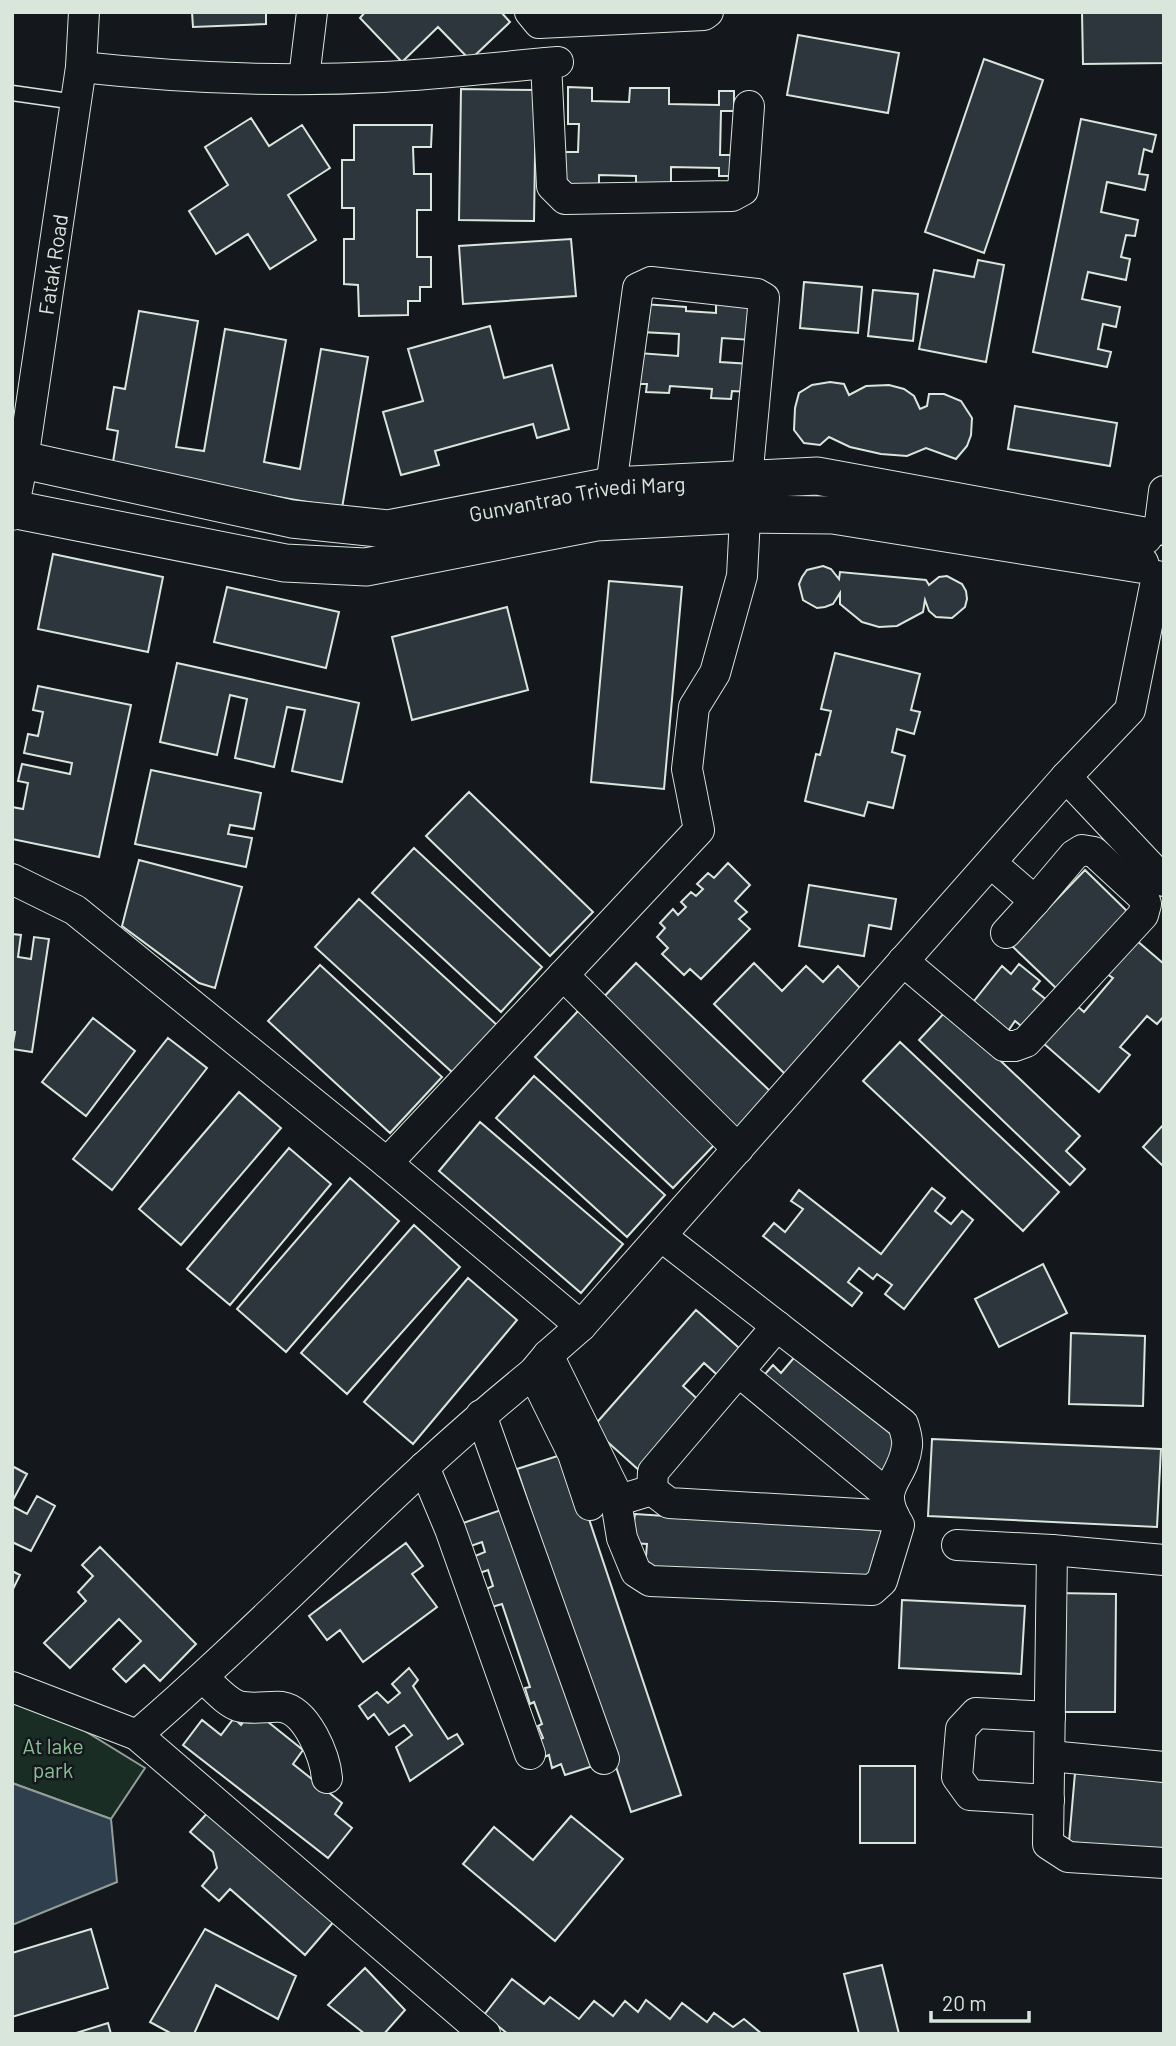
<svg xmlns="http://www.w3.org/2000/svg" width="1176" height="2046" font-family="Barlow,sans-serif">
<rect width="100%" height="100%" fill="#14181c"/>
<!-- green -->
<path fill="#1a2d24" stroke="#939e99" stroke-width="2" d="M12 1692 28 1696 145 1768 111 1819 12 1783Z"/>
<!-- water -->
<path fill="#2f3f4d" stroke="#939e99" stroke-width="2" d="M12 1783 111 1819 117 1882 12 1925Z"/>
<!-- building -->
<path fill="#2c363c" stroke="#d8e6dc" stroke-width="2" d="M192 12H266V24L193 27Z
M365 12H501L510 22 470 60 438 27 402 62 360 18Z
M1082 12H1164V63L1083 64Z
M798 35 899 53 888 113 787 95Z
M984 59 1043 80 984 253 925 232Z
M568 87 592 88V101L629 102 630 88H669V104L719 105V91H734V111H721L720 155H735V176H719V168L671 167V185L636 184V176L599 175V191H564L565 152H578L579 124H568Z
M461 89 536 90 534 221 459 220Z
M251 118 269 146 302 125 330 168 288 195 316 240 270 269 248 234 216 254 189 211 228 185 205 147Z
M1081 119 1156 135 1152 152 1144 149 1139 174 1148 175 1145 190 1107 182 1101 212 1138 220 1135 236 1126 235 1121 257 1130 259 1126 280 1088 272 1082 299 1120 307 1116 327 1103 324 1098 349 1111 352 1107 367 1033 352Z
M354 125H432L431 147H413L414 174H431V210H417V257H431V287H420V301H408V315L359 316 358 285 344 284V239H354V208H342V160H354Z
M571 239 576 296 463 304 459 246Z
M978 260 1004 265 986 362 919 349 934 270 974 277Z
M804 282 862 287 858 333 800 328Z
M873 290 918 294 913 341 868 336Z
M716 303 755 305 752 340 722 338 720 362 751 364 749 392 732 391 731 399 711 398 712 389 670 386 669 393 646 392 647 384H637L639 353 678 356 679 334 641 332 643 304 686 307V311L716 313Z
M139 311 198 321 176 447 204 451 225 329 286 340 264 462 300 469 321 349 368 357 342 508 112 468 118 431 107 429 114 387 125 389Z
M490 326 504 378 552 365 569 429 537 438 533 424 435 451 439 465 401 475 383 412 423 401 408 349Z
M830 382 844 384 849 395 866 386 889 385 904 389 914 396 920 409 927 406 929 394H944L961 401 972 418 971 435 967 446 956 459 926 448 907 456 881 454 850 447 829 437 820 445 804 443 794 430 795 408 799 393 812 385Z
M1015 406 1117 423 1110 466 1008 449Z
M53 554 163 577 148 652 38 629Z
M823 566 831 569 839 579 840 572 926 580 929 585 939 577 947 576 962 584 966 591 967 599 965 607 952 618 936 617 929 611 925 600 923 612 897 626 879 627 862 622 840 604V593L833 604 825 607 817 608 803 600 799 584 802 577 807 570Z
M609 581 682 587 664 789 591 782Z
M227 587 339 612 326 668 214 642Z
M507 607 528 690 412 720 392 637Z
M835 653 920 674 911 710 920 712 914 734 897 729 892 752 905 756 893 808 868 802 864 816 805 801 816 754 820 755 831 711 821 709Z
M177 663 359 703 342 782 292 771 305 710 287 707 274 767 235 758 247 699 230 695 217 755 160 742Z
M38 686 131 705 99 857 12 839V807L23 809 28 783 18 781 22 764 70 774 72 763 24 753 28 734 38 736 43 712 33 710Z
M151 770 261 793 254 829 230 825 228 834 252 838 246 867 135 844Z
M469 792 593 912 550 956 426 836Z
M414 848 542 967 501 1012 372 893Z
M139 860 242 887 215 988 199 983 122 926Z
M728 863 750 885 735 901 747 912 739 919 750 929 701 979 690 969 684 975 662 954 668 948 657 937 665 928 660 923 673 909 678 915 686 907 681 902 691 892 696 896 703 889 697 884 708 873 714 878Z
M1085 870 1130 914 1057 989 1012 946Z
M809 885 896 899 891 929 869 925 864 956 799 946Z
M359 899 497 1025 453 1073 315 947Z
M12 934 21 935 18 957 31 959 34 937 49 939 32 1052 12 1049 15 1032H12Z
M1136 940 1164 964V1016L1157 1024 1147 1016 1120 1047 1130 1055 1099 1092 1043 1043 1076 1005 1084 1012 1113 978 1107 974Z
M636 963 772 1093 735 1133 598 1003Z
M754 963 782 991 806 966 823 982 838 966 865 993 786 1075 714 1004Z
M1019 964 1040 981 1033 989 1048 1001 1026 1030 1015 1021 1006 1034 970 1006 1002 966 1011 974Z
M320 965 442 1077 390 1133 268 1021Z
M947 1010 1080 1136 1066 1151 1085 1169 1070 1185 919 1040Z
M578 1011 717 1142 673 1188 535 1057Z
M93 1018 135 1051 86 1116 42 1082Z
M168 1038 207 1068 112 1190 73 1159Z
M900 1042 1059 1192 1023 1231 863 1081Z
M534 1076 665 1195 627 1237 496 1118Z
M239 1092 281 1128 181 1245 139 1209Z
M480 1122 623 1244 581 1293 439 1171Z
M1164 1124V1167L1143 1147Z
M289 1148 331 1184 230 1305 187 1269Z
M350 1178 399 1221 286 1352 237 1309Z
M932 1188 945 1198 935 1211 951 1224 962 1211 973 1220 904 1309 885 1294 892 1285 877 1274 873 1279 859 1268 848 1282 862 1293 852 1306 763 1236 774 1223 785 1232 803 1209 791 1201 799 1190 881 1254Z
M414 1225 460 1267 347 1394 301 1353Z
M1043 1264 1067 1313 999 1347 975 1299Z
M468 1278 517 1320 413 1444 364 1402Z
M696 1310 746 1354 723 1380 704 1363 683 1386 702 1403 641 1472 592 1428Z
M1071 1333 1145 1336 1143 1406 1069 1404Z
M798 1353 899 1441 877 1485 759 1381 773 1365 781 1373Z
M932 1439 1161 1449 1157 1527 928 1516Z
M567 1453 681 1795 631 1812 517 1469Z
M12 1466 27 1474 12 1502Z
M37 1496 55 1506 31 1551 12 1542V1506L27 1514Z
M507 1508 596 1765 565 1775 561 1764 552 1768 549 1755 542 1758 536 1741 543 1738 538 1726 542 1724 534 1702 530 1704 525 1688 530 1687 502 1604 492 1607 486 1589 493 1586 488 1570 480 1573 475 1556 485 1552 482 1542 468 1547 460 1524Z
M635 1514 892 1531 888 1555H874L873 1582 645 1568 647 1544 631 1543Z
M406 1543 423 1566 412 1574 437 1607 363 1662 340 1630 327 1640 309 1616Z
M100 1547 196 1644 160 1681 144 1665 126 1682 113 1669 141 1641 119 1619 70 1668 44 1643 86 1601 78 1592 93 1576 82 1565Z
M12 1571 20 1575 12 1591Z
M1056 1593 1116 1594 1115 1712H1056Z
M902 1600 1025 1606 1021 1674 899 1668Z
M409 1668 418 1680 413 1686 448 1739 457 1734 463 1744 410 1781 396 1747 412 1735 404 1725 389 1735 374 1714 368 1719 359 1706 377 1692 388 1703 400 1693 392 1684Z
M253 1710 303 1750 293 1764 342 1803 335 1814 352 1828 328 1858 183 1745 202 1720 221 1735 234 1718 241 1725Z
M860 1766H915V1843H860Z
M1075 1773 1164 1781V1851L1069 1842Z
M211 1809 336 1919 305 1955 230 1889 219 1901 202 1886 217 1868 213 1852 190 1832Z
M571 1816 623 1859 555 1941 463 1864 494 1827 533 1860Z
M91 1929 108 1988 12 2017V1953Z
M205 1929 296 1976 278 2019 216 1985 194 2034H172L150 2022Z
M882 1965 899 2034H859L844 1974Z
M365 1968 405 2010 384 2034H365L328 2005Z
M512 1979 544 2004 550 1997 579 2019 594 2001 613 2016 625 2001 638 2012 646 2000 670 2019 682 2003 707 2022 714 2013 733 2027 744 2019 762 2034H508L484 2015Z
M108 2023 111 2034H73Z"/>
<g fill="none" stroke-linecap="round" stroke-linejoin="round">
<defs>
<path id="service" d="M12 93 76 102"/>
<g id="minor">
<path d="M530 12 539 23 704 15 708 12"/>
<path d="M546 63 552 186 565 199 732 196 743 190 749 106"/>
<path d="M81 67C181 78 283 82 383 77 442 74 500 67 558 62"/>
<path d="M304 78 312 12"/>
<path id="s1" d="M12 515 23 460 81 67 84 12"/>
<path d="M1159 530 1164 491"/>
<path d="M1066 777 1164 881"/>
<path d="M12 879 75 910 387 1163 581 1326"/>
<path d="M1006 933 1035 901"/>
<path d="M903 961 1004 1046H1015L1026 1042 1143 915 1146 904 1144 898 1094 852 1082 850 1074 855 1035 901 991 863"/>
<path d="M563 975 738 1149"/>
<path d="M387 1163 699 830 687 769 694 707 715 673 742 576 747 479 764 298 757 294 651 282 638 288 611 486"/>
<path d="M548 1355 614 1489 622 1538 636 1572 650 1581 872 1590 882 1581 899 1525C874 1485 903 1482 907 1446 908 1439 905 1431 903 1424L661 1236"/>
<path d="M739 1372 888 1495"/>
<path d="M533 1373 573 1454 590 1505"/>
<path d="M481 1415 604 1759"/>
<path d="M424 1467 450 1529 530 1754"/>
<path d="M652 1490 669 1503 894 1516"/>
<path d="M616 1501 652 1490 653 1472 777 1326"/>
<path d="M957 1545 1052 1550 1164 1560"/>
<path d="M1052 1550 1048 1844 1068 1857 1164 1863"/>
<path d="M203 1678C214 1687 225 1701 238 1706 252 1710 268 1706 282 1707 307 1711 325 1756 327 1778"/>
<path d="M12 1687 137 1735 485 2034"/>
<path d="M137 1735C273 1618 394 1485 533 1373L548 1355 581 1326 1066 777 1130 710 1157 576"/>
<path d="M1050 1756 1164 1767"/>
<path d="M1049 1800 970 1795 957 1777 961 1729 976 1713 1050 1717"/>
</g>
<g id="tertiary">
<path id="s2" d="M12 465 23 460 292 519 388 529 611 486 817 476 1144 536"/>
<path d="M12 509 285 563 366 567 596 522 746 514 833 515 1140 564"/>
</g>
</defs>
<!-- service casing -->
<use href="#service" stroke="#d8e6dc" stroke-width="17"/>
<!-- minor casing -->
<use href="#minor" stroke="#d8e6dc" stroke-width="32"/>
<!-- tertiary casing -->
<use href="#tertiary" stroke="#d8e6dc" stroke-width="39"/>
<!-- service -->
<use href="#service" stroke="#14181c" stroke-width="14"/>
<!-- minor -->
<use href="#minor" stroke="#14181c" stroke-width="30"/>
<!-- tertiary -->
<use href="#tertiary" stroke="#14181c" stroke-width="37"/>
</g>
<g text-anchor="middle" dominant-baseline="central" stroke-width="5" stroke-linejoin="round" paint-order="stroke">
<!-- street labels -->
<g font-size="21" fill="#d8e6dc" stroke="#14181c">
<text stroke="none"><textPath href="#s1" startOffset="254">Fatak Road</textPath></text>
<text stroke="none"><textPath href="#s2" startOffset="576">Gunvantrao Trivedi Marg</textPath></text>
</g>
<!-- park labels -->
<g font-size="21" fill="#8ac095" stroke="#14181c">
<text x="53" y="1745">At lake<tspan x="53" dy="24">park</tspan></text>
</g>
</g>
<!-- border -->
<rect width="1176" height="2046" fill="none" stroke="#d8e6dc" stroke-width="28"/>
<!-- scale -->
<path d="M931 2011v10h98v-10" fill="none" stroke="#d8e6dc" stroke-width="3.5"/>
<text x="942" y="2011" font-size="21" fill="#d8e6dc" stroke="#14181c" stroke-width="5" paint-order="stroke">20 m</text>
</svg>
